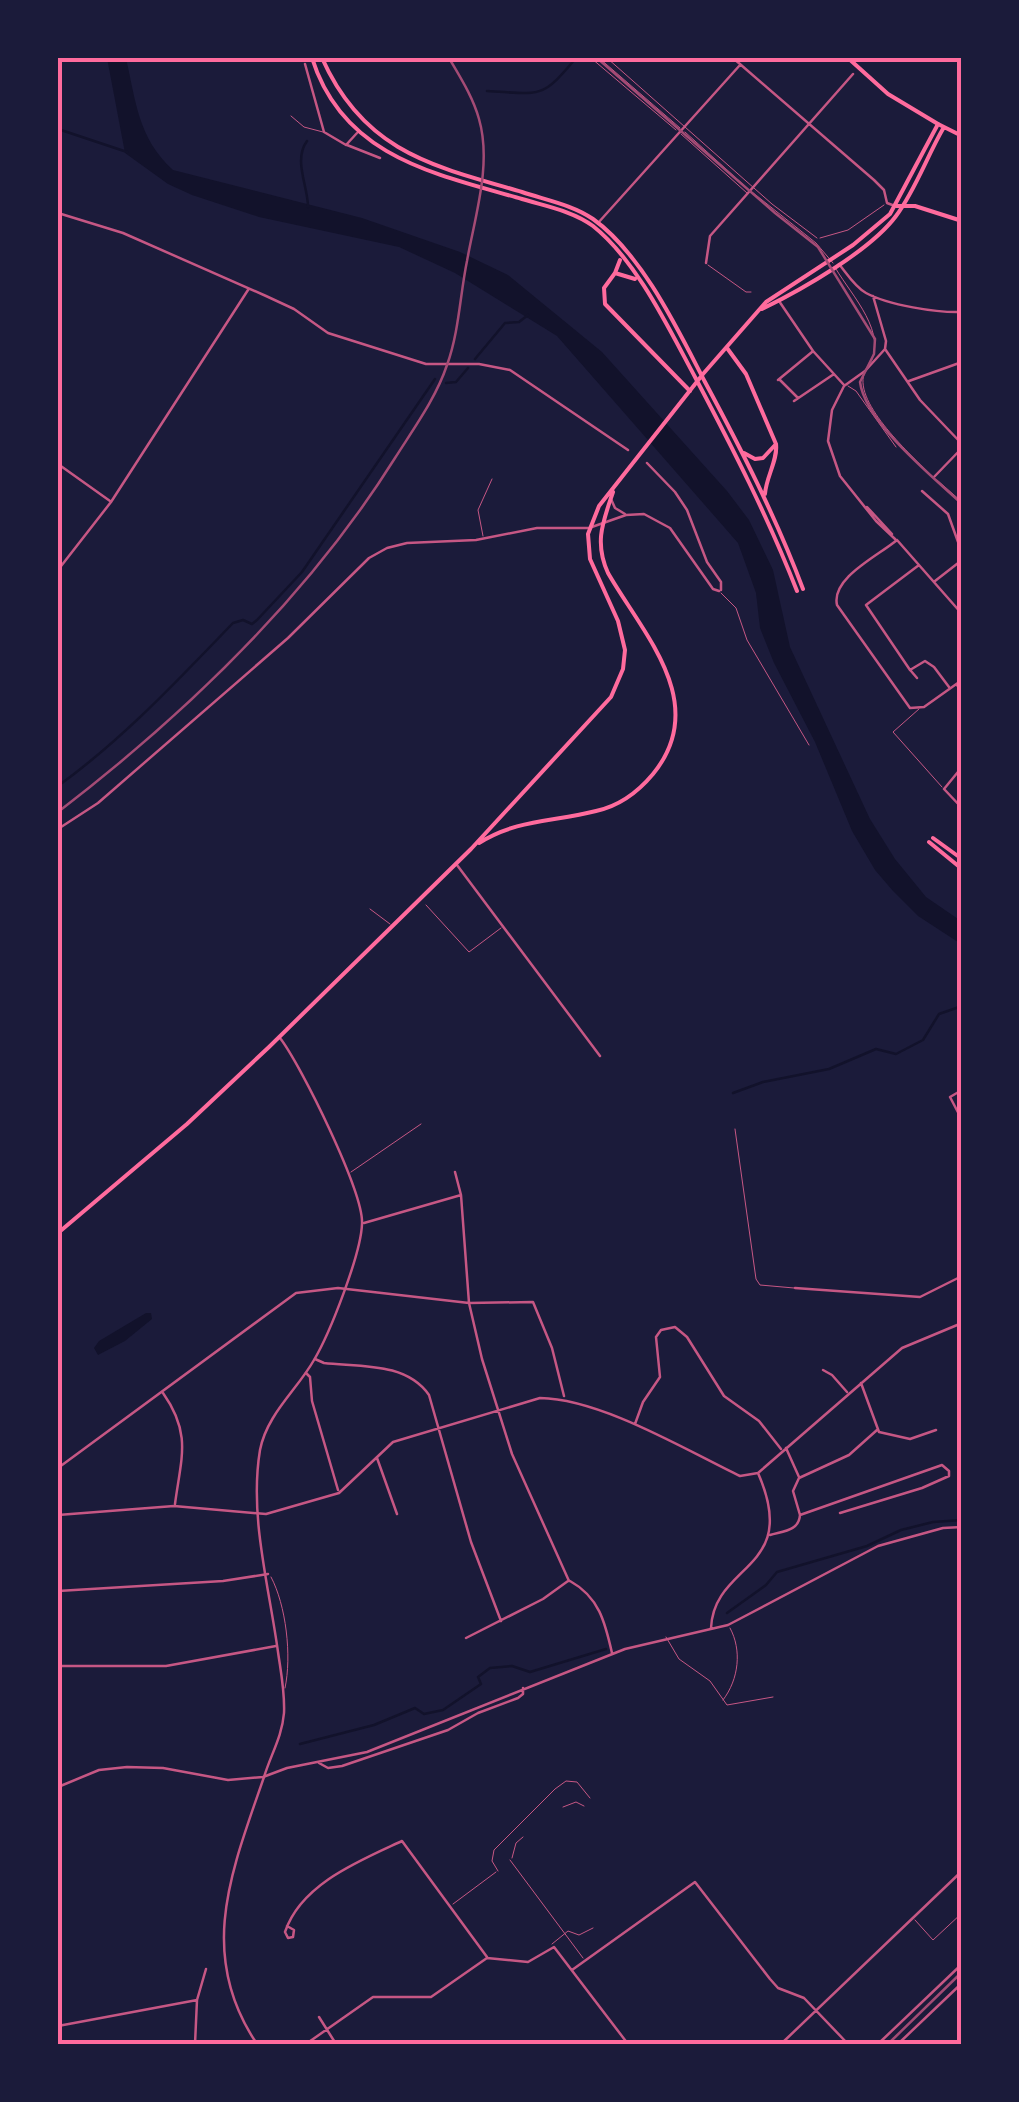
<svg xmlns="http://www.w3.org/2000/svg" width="1019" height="2102" font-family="Bitter,serif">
<rect width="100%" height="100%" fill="#1b1b3a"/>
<!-- water -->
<path fill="#12122b" d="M107 58H126C136 102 138 138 173 170L362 218 460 252 508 275 602 352 727 491 749 520 773 570 790 647 870 819 895 859 926 897 961 921V944L918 916 893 891 875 870 852 831 815 742 774 663 760 628 756 593 738 543 557 336 455 273 399 247 259 217 192 195 168 184 125 153Z
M146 1313H151L152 1319 125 1341 98 1355 94 1348 99 1341Z"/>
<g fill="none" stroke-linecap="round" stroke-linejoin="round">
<!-- stream -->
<path stroke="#12122b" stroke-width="2.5" d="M487 91C541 94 541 100 576 58
M58 129 127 152
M307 141C293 160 308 186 308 207
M475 359 505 323 519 322 528 315
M446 383 456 382 468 368
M58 786C123 739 177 681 233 623L243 620 252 624 257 620 302 572 435 379
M733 1093 763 1082 829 1069 876 1049 896 1054 923 1040 939 1014 962 1006
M727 1613 766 1585 777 1572 867 1546 901 1530 933 1522 962 1520
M300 1744 374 1725 415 1708 424 1714 443 1710 481 1684 478 1677 490 1668 512 1666 530 1672 606 1649"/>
<!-- service -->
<path stroke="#c65784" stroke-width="1" d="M599 58 680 128
M291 116 304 127 323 132
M685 132 747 188
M752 192 816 243 833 263
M820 238 848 230 884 205
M708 265 746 292H751
M836 269C852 296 889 334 869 365
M848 386 856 391 896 447
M483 536 478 510 492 479
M721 593 736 608 747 640 809 745
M919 709 893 732 942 787
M426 905 469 952 501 928
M370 909 390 924
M735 1129 756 1279 760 1285 794 1288
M351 1172 421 1124
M271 1577C286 1605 292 1656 285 1688
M666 1637 679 1659 710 1681 727 1705 773 1697
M723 1700C739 1679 742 1650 730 1628
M915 1920 933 1940 962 1913"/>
<!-- pedestrian -->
<path stroke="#c65784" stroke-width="1" d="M591 58 676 130
M607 58 772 204 817 238
M681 134 747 193
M864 374C854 404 912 456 932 476
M937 480 962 502
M563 1807 576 1802 584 1806
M512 1858 516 1843 523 1837
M510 1860 583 1958
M498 1871 492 1861 494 1850 555 1789 566 1781 577 1782 590 1798
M453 1904 496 1872
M552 1944 568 1931 579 1935 593 1928"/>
<!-- minor -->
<path stroke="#c65784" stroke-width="2.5" d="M733 58 874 180 884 190 887 203 895 206
M305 64 324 132 346 145 357 133
M347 145 380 158
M58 213 123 233 266 296 294 309 328 333 426 364H479L510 370 628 450
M598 223 740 65
M706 263 710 236 853 74
M839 264C847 274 855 287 866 293 888 305 937 313 962 312
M873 296 886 341 885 349 920 400 962 444
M779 301 813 351 844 385
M885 349 865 371 844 386 832 410 828 441 840 476 876 521 895 539
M778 380 812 352
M780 380 798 398
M909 381 962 362
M794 401 834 374
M647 463 675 492 687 510 707 562 721 582V590
M58 464 110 501
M934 477 962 448
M922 491 948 514 962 553
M611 499 615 508 625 514
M867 507 892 534
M897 540C878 556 831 578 837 605L910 708 924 707 962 680
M897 540 962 614
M919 565 866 605 910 670 925 661 934 667 949 687
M58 570 111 502 248 290
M935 581 962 560
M911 671 917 678
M957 685 962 692
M962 767 944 789 962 808
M58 829 98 803 288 638 369 558 387 548 407 543 476 540 537 528H589L626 515 644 514 670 528 713 589 719 591
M457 865 600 1056
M962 1090 950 1097 962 1120
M455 1172 461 1195 469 1303 482 1359 512 1454 569 1581
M364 1223 461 1195
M795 1288 920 1297 962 1276
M315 1359 324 1363C360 1367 406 1362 429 1395L471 1542 501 1621
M823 1370 832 1375 847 1392
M306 1373 310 1377 312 1401 338 1490
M861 1383 879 1432 910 1439 936 1430
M163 1393C192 1434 181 1458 175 1504
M635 1424 643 1402 660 1377 656 1337 661 1330 675 1327 687 1337 724 1396 759 1421 781 1449
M786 1448 799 1477
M377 1458 397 1514
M58 1468 296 1293 338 1288 469 1303 533 1302 552 1348 564 1396
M58 1515 174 1506 266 1514 339 1493 393 1442 540 1398C601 1399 684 1449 740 1476L758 1473
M800 1515 793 1491 799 1478 849 1455 877 1430
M770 1535C783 1531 799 1531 800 1515L942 1465 949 1471V1476L922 1488 840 1513
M570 1581C599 1597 605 1622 612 1653
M58 1591 223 1581 268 1574
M711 1628C714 1562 801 1571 758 1473L902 1348 962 1323
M466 1638 543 1599 568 1581
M58 1666H166L276 1646
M319 1763 328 1768 342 1766 448 1730 478 1713 518 1698 523 1694V1688
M58 1787 99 1770 127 1767 163 1768 228 1780 263 1777 287 1768 367 1752 625 1649 728 1625 878 1546 943 1528 962 1527
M287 1926 294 1930 293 1937 288 1938 285 1932C301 1884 359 1861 402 1841L487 1957
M572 1970 695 1882 770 1979 778 1988 804 1998 848 2044
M319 2017 336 2044
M58 2026 197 2000
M195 2044 197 2000 206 1969
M306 2044 373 1997H431L487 1958 528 1962 554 1947 628 2044
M781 2044 962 1871"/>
<!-- tertiary -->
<path stroke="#c65784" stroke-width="2.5" d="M257 2044C196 1954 232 1870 264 1777 271 1754 282 1737 284 1713 285 1692 281 1673 278 1652 269 1586 249 1516 260 1450 267 1414 297 1390 314 1360 330 1333 361 1254 362 1224 364 1193 301 1065 280 1038
M878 2044 962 1964
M898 2044 962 1983"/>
<!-- secondary -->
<path stroke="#ff6b9d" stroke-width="4" d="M848 58 888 94 938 124
M896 206H915L962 221"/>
<!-- primary -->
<path stroke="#ff6b9d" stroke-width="4" d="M312 58C343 157 435 174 522 199 545 206 573 211 593 226 637 261 669 329 695 377 732 447 768 517 797 591
M322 58C364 152 433 166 522 192 546 200 573 205 593 219 642 254 678 330 705 382 741 449 776 517 803 589
M620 260 615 273 604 288 605 304 690 391
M615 273 635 279
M762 309C801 290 870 251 896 216 916 189 927 156 944 127
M727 348 746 374 776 444C778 460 766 477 765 494
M744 453 755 459 763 458 776 444
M933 838 962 859
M929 842 962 869
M479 843C517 819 554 822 596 811 619 806 638 792 653 774 711 703 643 634 608 573 594 542 603 522 613 492
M58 1233 187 1124 269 1047 471 849 611 697 623 669 625 650 618 621 590 559 588 534 599 506 703 374 766 302 853 245 890 214 938 124 962 136"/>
<!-- tram -->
<path stroke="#a44b75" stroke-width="2.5" d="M597 58 775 213 818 247 875 339 874 354 860 382C865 422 932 476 962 504
M888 2044 962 1972"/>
<!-- rail -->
<path stroke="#a44b75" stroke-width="2.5" d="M58 812C187 713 308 597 395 458 414 428 436 398 447 365 459 332 460 295 467 261 475 216 492 164 479 119 473 97 460 77 449 58"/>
</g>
<!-- border -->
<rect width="1019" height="2102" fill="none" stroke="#1b1b3a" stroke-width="120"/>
<rect x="60" y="60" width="899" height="1982" fill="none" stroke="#ff6b9d" stroke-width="4"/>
</svg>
